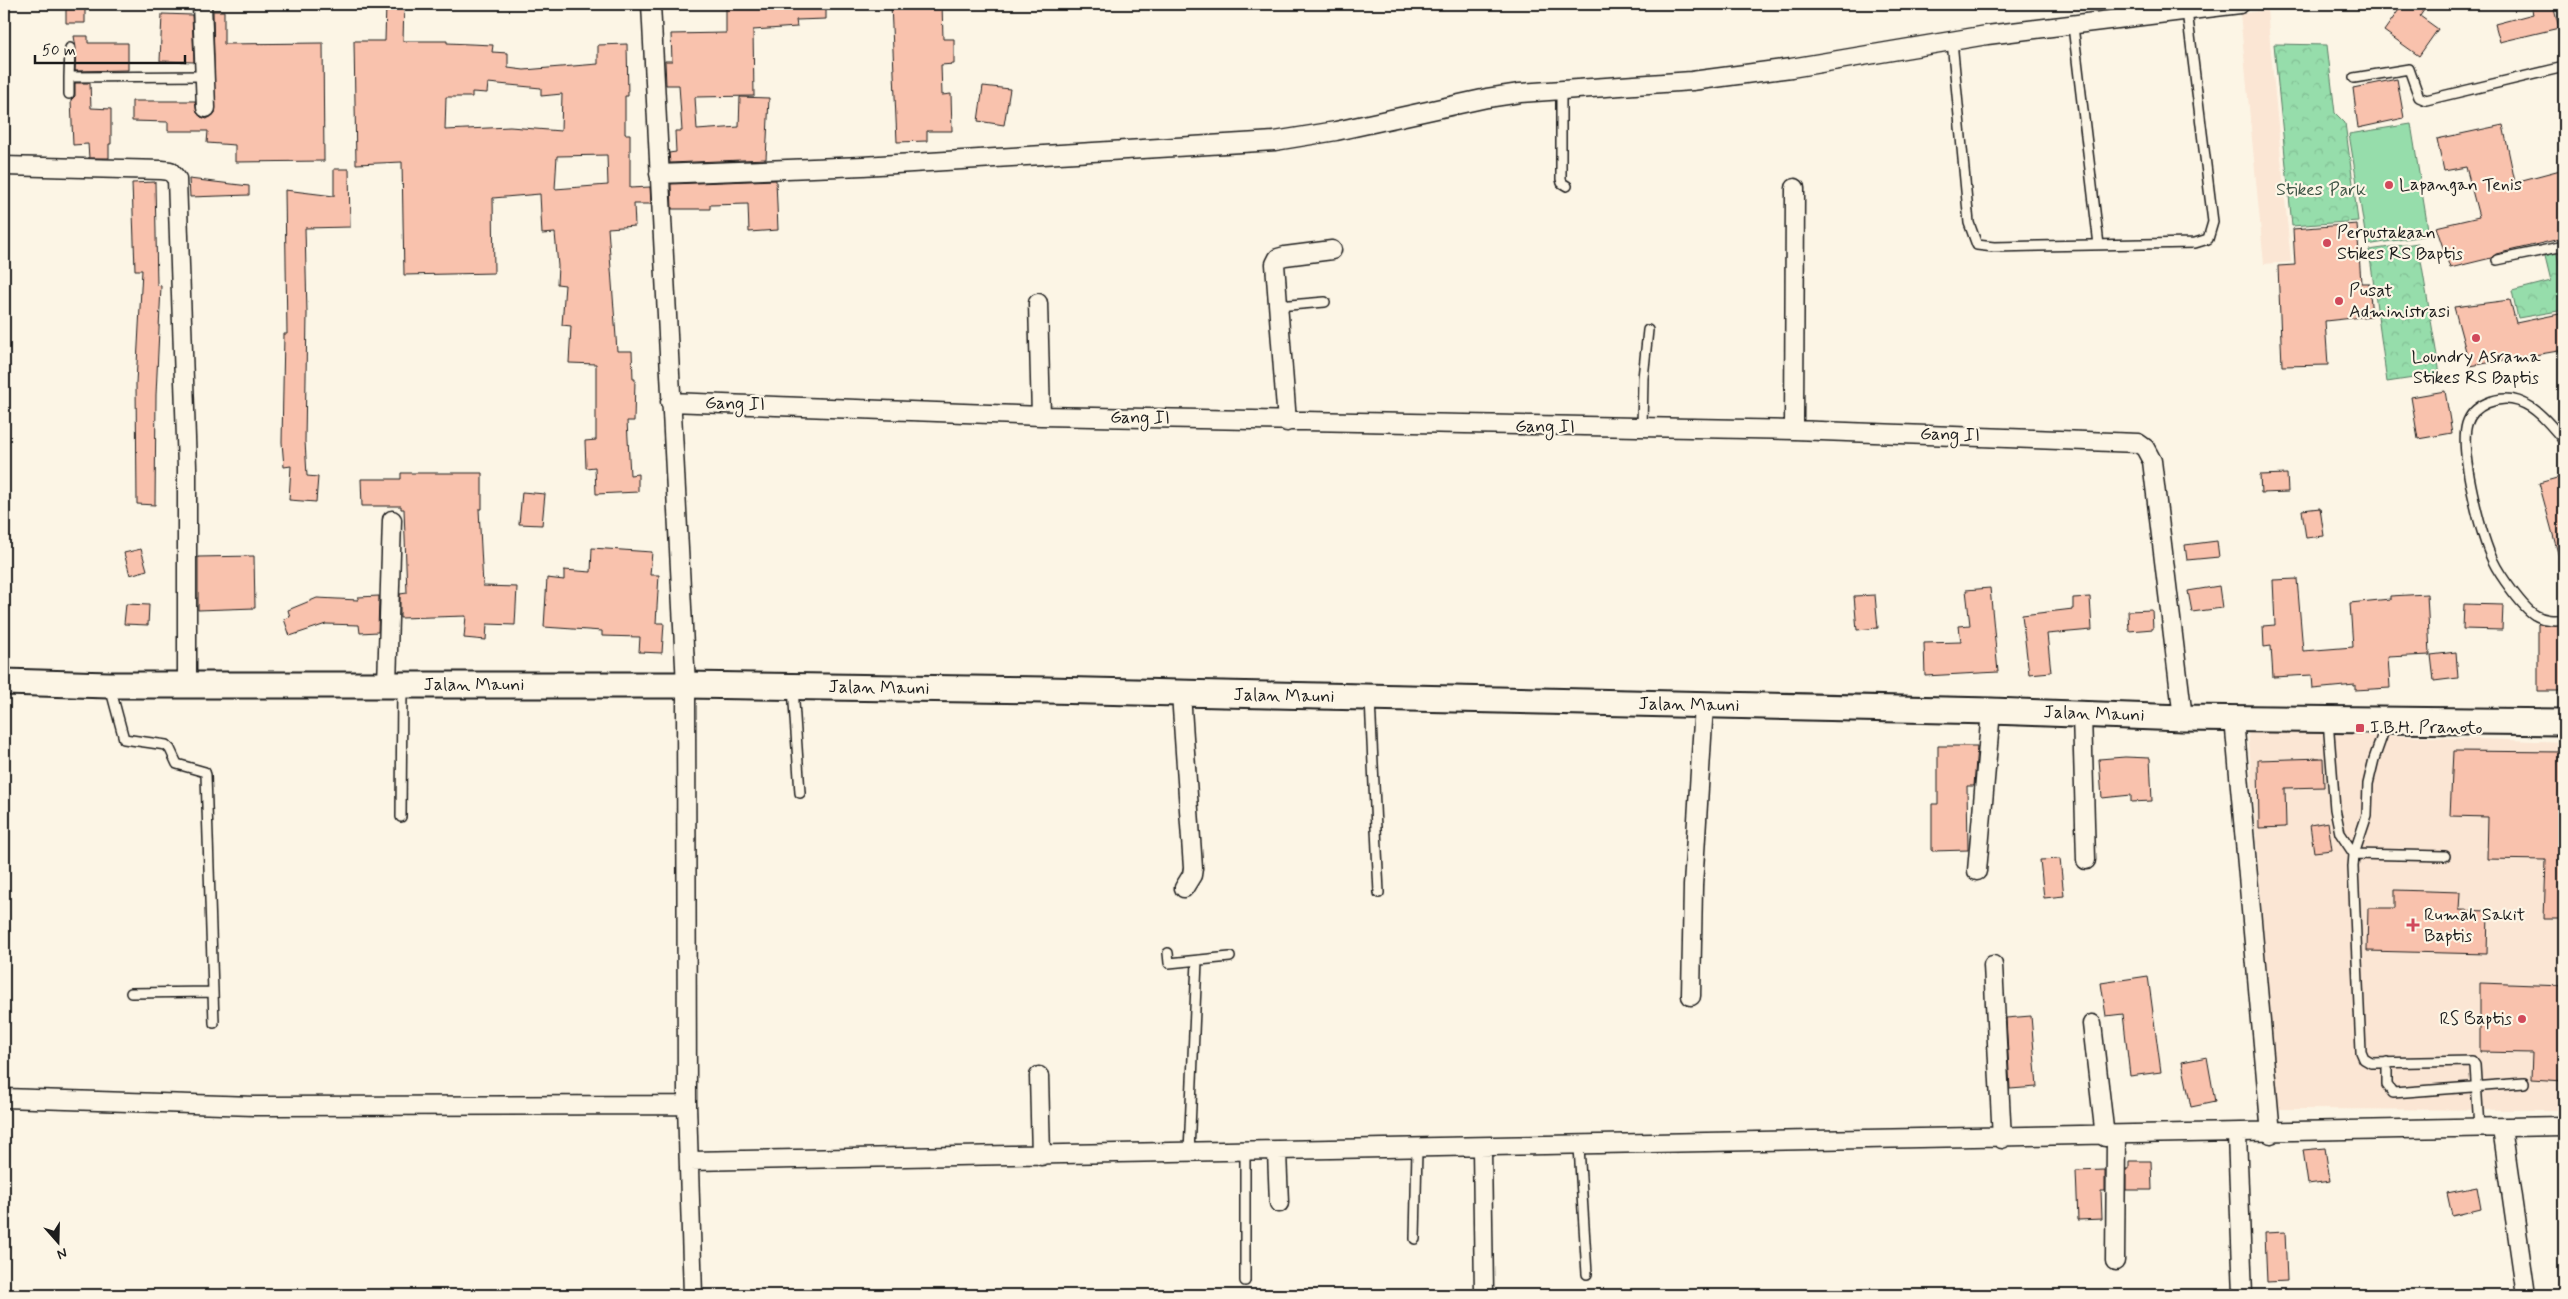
<svg xmlns="http://www.w3.org/2000/svg" width="2568" height="1299" font-family="Mynerve,sans-serif">
<defs>
<pattern id="forest-crowns" width="20" height="18" patternUnits="userSpaceOnUse" patternTransform="scale(1.25)"><rect width="20" height="18" fill="#96ddab"/><path d="M2 6a3 3 0 1 1 6 0M12 15a3 3 0 1 1 6 0" fill="none" stroke="#81bd93"/></pattern>
</defs>
<rect width="100%" height="100%" fill="#fcf5e5"/>
<filter id="ink" filterUnits="userSpaceOnUse"><feTurbulence type="fractalNoise" baseFrequency=".02" numOctaves="2"/><feDisplacementMap in="SourceGraphic" scale="10" xChannelSelector="R" yChannelSelector="G"/><feConvolveMatrix kernelMatrix="1 2 1 2 8 2 1 2 1" color-interpolation-filters="sRGB"/></filter>
<g filter="url(#ink)">
<!-- built -->
<path fill="#fbe6d4" d="M2267 10 2291 262 2264 264 2240 14Z
M2248 730 2564 742V1110L2277 1109Z"/>
<!-- green -->
<path fill="#96ddab" stroke="#597c64" d="M2411 124 2429 235 2367 245 2349 134Z"/>
<!-- forest -->
<path fill="url(#forest-crowns)" stroke="#597c64" d="M2274 44 2327 45 2335 113 2345 123 2358 221 2292 226Z
M2418 243 2440 374 2387 382 2369 250Z
M2556 250 2564 285V310L2518 318 2512 291 2551 281 2544 252Z"/>
<!-- building -->
<path fill="#f9c2ad" stroke="#1c1c1c" fill-rule="evenodd" d="M66 4H85V23H66Z
M386 4H404L403 41H447V43L493 45 492 52 508 53V68L524 70 598 64V45L627 44 628 96H625V134H630V188L650 187 651 204H634L635 226 608 228 617 351H632L633 379H635L634 421H627L630 475 638 474V492L596 494 595 467 586 468 585 441 596 440V364L569 363 571 326 562 325 565 285 557 284 558 266 555 233 542 234 540 194 493 198 494 273 404 275 402 162 356 164 354 41H385ZM488 83 541 88V96L562 94 561 131 510 127 445 130 446 97H472V92L487 93ZM607 155 608 185 555 189 557 156Z
M726 4H763V7L826 4V19L796 20 797 27 753 30 754 96 695 97 697 130 739 127 740 97 769 98 766 159 670 163 669 153 676 152 675 131H682L679 85H666L665 61H672L671 34 726 33Z
M891 4H942L943 39H954V64L941 65 942 95 951 94 952 131H927V141L897 142Z
M2403 4H2428L2420 16 2438 29 2419 56 2384 31Z
M2530 4H2553L2559 28 2500 42 2495 24 2533 14Z
M213 11H224V44L323 43 324 161 235 162V145L207 143 208 131H168V122L132 121V101H195L197 113 201 117 207 119 215 113Z
M162 14 192 15 194 62 160 61Z
M74 36H88V43H128V70L75 71 76 48Z
M2397 79 2404 118 2358 128 2353 88Z
M75 83H90L91 108 111 109V144H109V158H89L88 144 73 145 71 100 75 96Z
M983 86 1010 89 1004 125 978 121Z
M2503 125 2515 182 2564 169V238L2496 254 2491 258 2450 268 2436 227 2479 217 2466 167 2444 171 2437 139Z
M334 169H349L350 227 305 228 307 314 305 441 307 476 318 477 316 502 289 500 291 466 284 467 282 442 284 334H287L285 190 334 196Z
M189 179 249 186V195L190 197Z
M776 180 778 230 749 232 748 204 710 205V209H672L671 184Z
M155 182 157 285 161 286 156 395 155 505 137 504 136 383 142 270H135L132 183Z
M2357 224 2361 283H2369L2372 316 2325 321 2328 365 2282 366 2278 266 2295 265 2293 229Z
M2510 300 2516 323 2564 313V350L2470 366 2454 307Z
M2445 391 2452 433 2418 439 2411 397Z
M401 473H482V509H479L483 586 517 587 515 625 487 624 486 640 464 638 466 616 400 618V594L407 593 404 509H401V506H362L361 479H401Z
M2287 474 2288 492 2261 493 2260 475Z
M2564 476V556L2559 557 2539 483Z
M522 492 545 494 542 525 519 524Z
M2320 508 2324 536 2306 538 2302 510Z
M2217 541 2219 557 2187 560 2185 545Z
M592 548 652 552 650 575H659L656 623H664L662 653 639 652 640 637 602 636V631L544 627 547 578 564 580V570L591 572Z
M141 549 147 570 130 575 124 553Z
M254 556 255 608 198 610V557Z
M2297 579 2303 651 2353 647 2350 603 2390 599V596L2427 594 2430 655 2388 657 2390 688 2355 690V685L2313 689 2312 675 2273 677 2271 646 2264 647 2263 626 2275 625 2273 580Z
M2219 586 2222 608 2192 612 2188 591Z
M1990 588 1998 672 1925 676 1924 643 1961 642 1959 626 1970 625 1966 590Z
M1875 595 1878 628 1857 630 1854 596Z
M379 596 378 632 360 633 359 625 326 624 290 636 284 619 290 617 288 610 317 598 358 600V597Z
M2090 597 2092 630 2047 634 2051 672 2029 674 2022 615 2073 609V598Z
M126 604 149 605 148 625 124 624Z
M2464 604 2503 605 2502 630 2463 629Z
M2152 610 2153 629 2129 631 2128 611Z
M2538 624 2564 625V691H2538Z
M2456 652 2458 678 2434 681 2431 655Z
M1938 746H1977L1974 786H1967L1968 850 1932 851V804H1938Z
M2453 751 2564 752V919H2544L2546 860 2487 859 2488 817 2450 816Z
M2125 757 2150 758 2152 801 2131 802V795L2102 798 2099 759Z
M2323 758 2324 787 2285 788 2286 827 2259 828 2258 760Z
M2328 822 2332 850 2314 852 2310 825Z
M2060 859 2064 896 2044 898 2040 860Z
M2395 890 2460 892 2459 910 2488 911 2487 954 2367 951 2368 908H2395Z
M2148 976 2161 1072 2130 1076 2123 1014 2106 1016 2101 983Z
M2480 983 2564 986V1081L2531 1079 2532 1053 2480 1052Z
M2031 1016 2037 1087 2010 1089 2006 1018Z
M2207 1057 2215 1102 2191 1107 2182 1062Z
M2325 1148 2330 1181 2308 1184 2303 1150Z
M2129 1161H2151L2152 1190H2126V1169H2129Z
M2105 1170V1191H2101L2102 1219 2078 1220 2076 1171Z
M2477 1187 2481 1209 2452 1216 2447 1193Z
M2285 1232 2287 1281 2267 1282 2265 1233Z"/>
<g fill="none" stroke-linecap="round" stroke-linejoin="round">
<defs>
<path id="service" d="M2073 26 2099 245
M1952 41 1969 223 1977 245 1994 247 2195 243 2208 239 2213 222 2187 11
M70 48 69 77 205 76
M2354 78 2409 69 2419 97 2426 100 2564 67
M1561 90V179L1562 183 1567 186
M69 94V77
M2497 260 2564 246
M1278 306 1325 302
M1642 428 1643 378 1648 330
M2564 441C2545 417 2521 388 2487 403 2478 407 2470 414 2467 424 2459 451 2481 536 2493 561 2499 574 2523 608 2535 615 2543 620 2555 621 2564 619
M110 687 124 739 166 745 170 749 177 764 205 772 206 775 214 1023
M793 687 800 793
M1370 699 1379 893
M2328 721 2335 809 2340 833 2354 854 2445 856
M2387 722 2374 759 2368 784 2367 815 2354 854 2353 867 2361 1052 2364 1059 2371 1063 2472 1061 2475 1065 2479 1128
M401 817 402 687
M1168 953 1169 963 1230 957
M131 993 213 992
M2387 1062V1085L2393 1093 2524 1083
M1579 1147 1587 1274
M1189 1153 1197 961
M1245 1153V1281
M1415 1239 1417 1150"/>
<path id="minor" d="M202 4 206 108
M651 4 686 685 687 1105 693 1295
M4 166 162 170 170 171 177 179 187 467V683
M659 174 863 166 1275 141 1336 131 1487 98 1520 93 1692 81 1791 68 1987 35 2240 4
M1038 303 1041 416
M670 402 1041 416 1794 430 2138 443 2145 448 2152 461 2183 718
M1287 422 1275 264 1278 258 1285 256 1332 250
M1794 430 1795 188
M387 684 392 520
M1181 694 1193 868 1192 875 1184 888
M2082 714 2086 860
M2234 719 2271 1134
M1977 871 1991 711
M1993 965 2002 1139
M1691 996 1693 886 1704 705
M2092 1024 2105 1137
M1039 1076 1041 1156
M4 1098 254 1106 687 1105
M2502 1128 2526 1295
M2237 1135 2243 1295
M1482 1149 1484 1293
M1277 1152 1279 1203
M690 1161C1315 1152 1940 1143 2564 1126
M2115 1261 2116 1137"/>
<path id="secondary" d="M4 682 109 685H686L1047 690 1991 711 2183 718 2564 722"/>
</defs>
<!-- service casing -->
<use href="#service" stroke="#1c1c1c" stroke-width="12"/>
<!-- minor casing -->
<use href="#minor" stroke="#1c1c1c" stroke-width="21"/>
<!-- secondary casing -->
<use href="#secondary" stroke="#1c1c1c" stroke-width="29"/>
<!-- service -->
<use href="#service" stroke="#fcf5e5" stroke-width="9"/>
<!-- minor -->
<use href="#minor" stroke="#fcf5e5" stroke-width="18"/>
<!-- secondary -->
<use href="#secondary" stroke="#fcf5e5" stroke-width="25"/>
</g>
</g>
<!-- markers -->
<g fill="#d1495b" stroke="#fcf5e5" stroke-width="2">
<circle cx="2389" cy="185" r="5"/>
<circle cx="2327" cy="243" r="5"/>
<circle cx="2339" cy="301" r="5"/>
<circle cx="2476" cy="338" r="5"/>
<rect x="2355" y="723" width="10" height="10" rx="2.5"/>
<path d="M2410.5 917.5h5v5h5v5h-5v5h-5v-5h-5v-5h5z"/>
<circle cx="2522" cy="1019" r="5"/>
</g>
<g text-anchor="middle" dominant-baseline="central" stroke-width="4.5" stroke-linejoin="round" paint-order="stroke">
<!-- poi labels -->
<g font-size="18" fill="#1c1c1c" stroke="#fcf5e5" text-anchor="start">
<text x="2399" y="185">Lapangan Tenis</text>
<text x="2337" y="233">Perpustakaan<tspan x="2337" dy="21">Stikes RS Baptis</tspan></text>
<text x="2349" y="291">Pusat<tspan x="2349" dy="21">Administrasi</tspan></text>
<text x="2476" y="357" text-anchor="middle">Loundry Asrama<tspan x="2476" dy="21">Stikes RS Baptis</tspan></text>
<text x="2370" y="728">I.B.H. Pranoto</text>
<text x="2424" y="915">Rumah Sakit<tspan x="2424" dy="21">Baptis</tspan></text>
<text x="2512" y="1019" text-anchor="end">RS Baptis</text>
</g>
<!-- park labels -->
<g font-size="18" fill="#415647" stroke="#fcf5e5">
<text x="2321" y="190">Stikes Park</text>
</g>
<!-- street labels -->
<g font-size="18" fill="#1c1c1c" stroke="#fcf5e5">
<text transform="translate(735 404) rotate(2)">Gang II</text>
<text transform="translate(1140 418) rotate(1)">Gang II</text>
<text transform="translate(1545 427) rotate(1)">Gang II</text>
<text transform="translate(1950 435) rotate(2)">Gang II</text>
<text x="474" y="685">Jalan Mauni</text>
<text transform="translate(879 688) rotate(1)">Jalan Mauni</text>
<text transform="translate(1284 696) rotate(1)">Jalan Mauni</text>
<text transform="translate(1689 705) rotate(1)">Jalan Mauni</text>
<text transform="translate(2094 714) rotate(2)">Jalan Mauni</text>
</g>
</g>
<!-- margin -->
<rect width="2568" height="1299" fill="none" stroke="#fcf5e5" stroke-width="20"/>
<rect x="10" y="10" width="2548" height="1279" fill="none" stroke="#1c1c1c" stroke-width="2" filter="url(#ink)"/>
<!-- north arrow -->
<g transform="translate(58 1242) rotate(160)" stroke="#fcf5e5" stroke-width="4" paint-order="stroke">
<path d="M0-4L9 19L0 12L-9 19Z" fill="#1c1c1c"/>
<text y="-8" font-size="14" font-weight="bold" text-anchor="middle" fill="#1c1c1c">N</text>
</g>
<!-- scale -->
<path d="M35 55v8h150v-8" fill="none" stroke="#1c1c1c" stroke-width="2.5"/>
<text x="42" y="55" font-size="15" fill="#1c1c1c" stroke="#fcf5e5" stroke-width="4" paint-order="stroke">50 m</text>
</svg>
